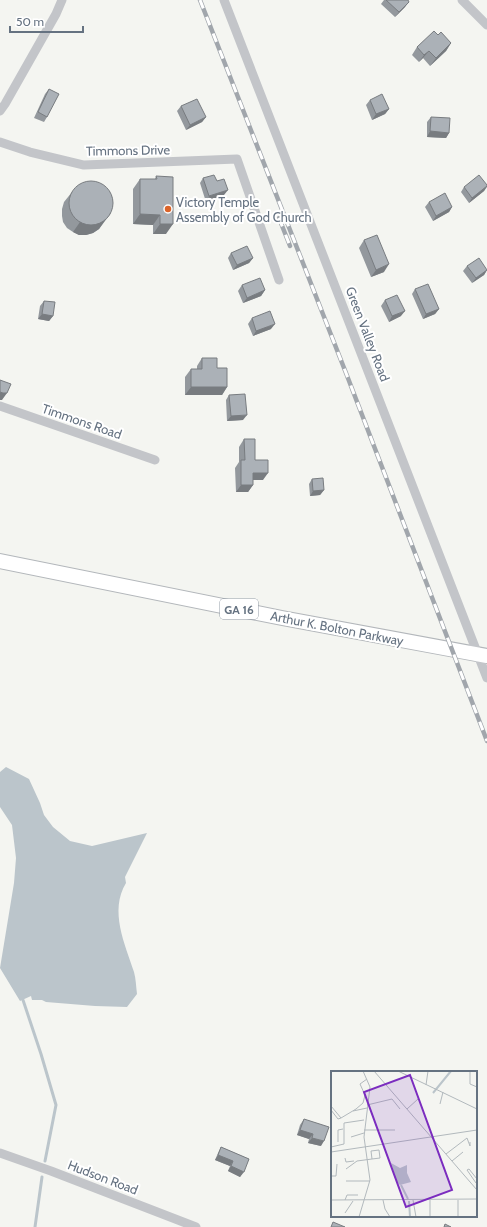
<svg xmlns="http://www.w3.org/2000/svg" width="487" height="1227" font-family="Cabin,sans-serif">
<rect width="100%" height="100%" fill="#f4f5f1"/>
<!-- water -->
<path fill="#bbc5cb" d="M6 767 29 779 40 803 44 815 53 827 70 841 92 846 147 833 125 877 126 883C109 911 125 944 134 972 136 979 136 987 137 994L127 1007 95 1006 46 1002 42 1000H32L31 996 20 1001 0 968 14 883 16 858 12 825 0 807V772Z"/>
<g fill="none" stroke-linecap="round" stroke-linejoin="round">
<!-- stream -->
<path stroke="#bbc5cb" stroke-width="3" d="M23 1000 41 1054 56 1105 45 1161
M35 1227 42 1177"/>
<defs>
<path id="primary" d="M0 561 282 618 487 656"/>
</defs>
<!-- primary casing -->
<use href="#primary" stroke="#b3b7bb" stroke-width="16"/>
<!-- street -->
<path stroke="#c3c5c9" stroke-width="9" d="M224 0 487 678
M462 0 487 25
M0 111 5 104 56 14 62 0
M0 142 30 152 84 165 237 159 279 280
M0 406 155 460
M0 1153 51 1171 196 1227"/>
<!-- primary -->
<use href="#primary" stroke="#fff" stroke-width="14"/>
<defs>
<path id="rail" d="M200 0 346 373 487 741
M279 218 290 246"/>
</defs>
<!-- rail casing -->
<use href="#rail" stroke="#a1a6ac" stroke-width="4.5"/>
<!-- rail -->
<use href="#rail" stroke="#fff" stroke-width="3" stroke-dasharray="9" stroke-linecap="butt"/>
</g>
<!-- wall -->
<path fill="#93989d" d="M384 0H408L405 7 395 17 381 4Z
M438 35 451 43 446 51 430 66 423 58 419 62 412 55 417 47Z
M49 89 47 117 44 122 34 118 45 94Z
M370 100 389 109 385 114 372 120 366 105Z
M181 106 206 117 202 122 186 130 177 111Z
M431 117 449 133 446 138 427 137V122Z
M156 176 166 234H153V225L133 224V189L140 179H155Z
M203 178 217 181 224 195 206 202 200 183Z
M487 185V187L484 191 469 203 461 192 464 187Z
M72 192 111 213 99 229 93 233 86 235H79L73 232 67 228 63 222 62 216V209L64 202Z
M429 202 452 207 449 212 433 221 425 207Z
M364 240 384 272 371 277 359 248Z
M231 253 253 258 249 263 233 270 228 258Z
M467 266 487 270 484 275 472 283 463 271Z
M242 285 265 290 261 296 243 303 238 291Z
M415 289 439 309 435 314 423 319 412 294Z
M385 300 401 316 389 322 381 306Z
M44 301 53 316 49 321 38 319 40 306Z
M252 318 271 329 253 336 248 324Z
M202 358 217 368 227 387 222 395H185V377L191 369H197V366Z
M229 395 243 420 227 421 226 400Z
M244 439 263 480H253V485L248 492H236L235 468 239 462V447Z
M312 479 324 490 320 495 310 496 309 484Z
M304 1119 321 1146 308 1143 309 1139 297 1135 300 1125Z
M221 1147 249 1159 240 1177 228 1171 230 1166 215 1160 218 1153Z"/>
<!-- shaded-wall -->
<path fill="#787c80" d="M409 2 405 7 395 17 399 12Z
M451 43 446 51 430 66 436 58Z
M429 51 423 58 419 62 424 55Z
M389 109 385 114 372 120 376 114Z
M206 117 202 122 186 130 190 125Z
M430 131 449 133 446 138 427 137Z
M487 186 484 191 469 203 472 198Z
M228 190 224 195 206 202 209 196Z
M452 207 449 212 433 221 436 216Z
M140 214 160 215 153 225 133 224Z
M106 219 99 229 93 233 86 235H79L73 232 80 222Z
M160 224H173L166 234H153Z
M253 258 249 263 233 270 237 265Z
M389 264 384 272 371 277 376 270Z
M487 270 484 275 472 283 476 278Z
M265 290 261 296 243 303 247 298Z
M439 309 435 314 423 319 426 314Z
M405 311 401 316 389 322 392 316Z
M42 314 53 316 49 321 38 319Z
M275 324 271 329 253 336 256 331Z
M191 387H227L222 395H185Z
M0 392 7 393 2 400H0Z
M247 415 243 420 227 421 231 416Z
M253 473H268L263 480H248Z
M241 485H253L248 492H236Z
M324 490 320 495 310 496 313 491Z
M300 1130 313 1134 309 1139 297 1135Z
M312 1138 324 1141 321 1146 308 1143Z
M218 1155 233 1161 230 1166 215 1160Z
M231 1166 244 1172 240 1177 228 1171Z"/>
<!-- building -->
<path fill="#abb1b7" stroke="#787c80" d="M386 0H408L409 2 399 12Z
M434 31 438 35 441 32 451 43 436 58 429 51 424 55 417 47Z
M49 89 59 94 47 117 38 112Z
M382 94 389 109 376 114 370 100Z
M197 99 206 117 190 125 181 106Z
M431 117 450 118 449 133 430 131Z
M214 175 217 181 224 179 228 190 209 196 203 178Z
M479 175 487 185V186L472 198 464 187Z
M156 176 173 177V224H160V215L140 214V179H157Z
M69 203a22 22 0 1 1 44 0a22 22 0 1 1-44 0Z
M445 193 452 207 436 216 429 202Z
M377 235 389 264 376 270 364 240Z
M247 246 253 258 237 265 231 253Z
M479 258 487 270 476 278 467 266Z
M260 278 265 290 247 298 242 285Z
M428 284 439 309 426 314 415 289Z
M397 295 405 311 392 316 385 300Z
M44 301 55 302 53 316 42 314Z
M270 311 275 324 256 331 252 318Z
M202 358H217V368H227V387H191V369H202Z
M0 380 11 384 7 393H3L0 392Z
M245 394 247 415 231 416 229 395Z
M244 439H255V460H268V473H253V485H241V460H245Z
M323 478 324 490 313 491 312 479Z
M304 1119 329 1127 324 1141 312 1138 313 1134 300 1130Z
M221 1147 249 1159 244 1172 231 1166 233 1161 218 1155Z
M333 1222 345 1227H331Z
M445 1224 451 1227H444Z"/>
<!-- markers -->
<circle fill="#db642a" stroke="#fff" stroke-width="1.5" cx="168" cy="209" r="4"/>
<g text-anchor="middle" dominant-baseline="central" stroke-width="4" stroke-linejoin="round" paint-order="stroke">
<!-- shield labels -->
<rect fill="#fff" stroke="#939ca7" stroke-width="1" x="220" y="599" width="38" height="20" rx="3"/>
<g font-size="12" font-weight="bold" fill="#657281">
<text x="239" y="609">GA 16</text>
</g>
<!-- street labels -->
<g font-size="13" fill="#657281" stroke="#fff">
<text transform="translate(128 150) rotate(-1)">Timmons Drive</text>
<text transform="translate(368 334) rotate(69)">Green Valley Road</text>
<text transform="translate(82 421) rotate(19)">Timmons Road</text>
<text transform="translate(337 628) rotate(11)">Arthur K. Bolton Parkway</text>
<text transform="translate(103 1177) rotate(21)">Hudson Road</text>
</g>
<!-- poi labels -->
<g font-size="13" fill="#657281" stroke="#fff" text-anchor="start">
<text x="176" y="202">Victory Temple<tspan x="176" dy="15">Assembly of God Church</tspan></text>
</g>
</g>
<!-- overview -->
<g transform="translate(331 1071)">
<rect width="146" height="146" fill="#f4f5f1"/>
<path d="M60 92 69 97 76 94V102L80 111 69 114 66 111Z" fill="#bbc5cb"/>
<path fill="none" stroke="#bbc5cb" stroke-width="2" d="M102 22 120 0M70 114 77 128M78 130 79 146"/>
<path fill="none" stroke="#b2b9bd" stroke-width="1" d="M43 0 146 119M67 0 146 38M139 0V13L146 16M95 14 97 0M109 33 112 21M36 34 61 28 69 38M0 35 10 47 25 38 32 32 34 24 29 13 36 8M76 38 87 28M0 39 7 48 10 47M22 40 36 37M33 59H64M20 66 33 62M136 67 139 75V71M7 71V59L12 58M0 76 13 73V52L33 49M0 81 146 59M115 83 136 67M14 87 15 91 23 90M121 90 132 81M15 98 26 90 41 88 49 87 48 79 40 80 41 88M0 105H5L6 93M15 110H39M145 112 136 99 138 98 146 108M0 129 146 128M14 129 16 124H27M52 129 54 138 59 146M82 129 85 146M14 142 22 130M28 146 39 109 33 66 39 16 32 0M99 146V129M127 146V129"/>
<path fill="#7b2cbf" fill-opacity="0.15" stroke="#7b2cbf" stroke-width="2" d="M79 4 121 119 75 136 33 21Z"/>
<rect width="146" height="146" fill="none" stroke="#657281" stroke-width="2"/>
</g>
<!-- scale -->
<path d="M10 26v6h73v-6" fill="none" stroke="#657281" stroke-width="2"/>
<text x="16" y="26" font-size="12" fill="#657281" stroke="#ffffff" stroke-width="3" paint-order="stroke">50 m</text>
</svg>
